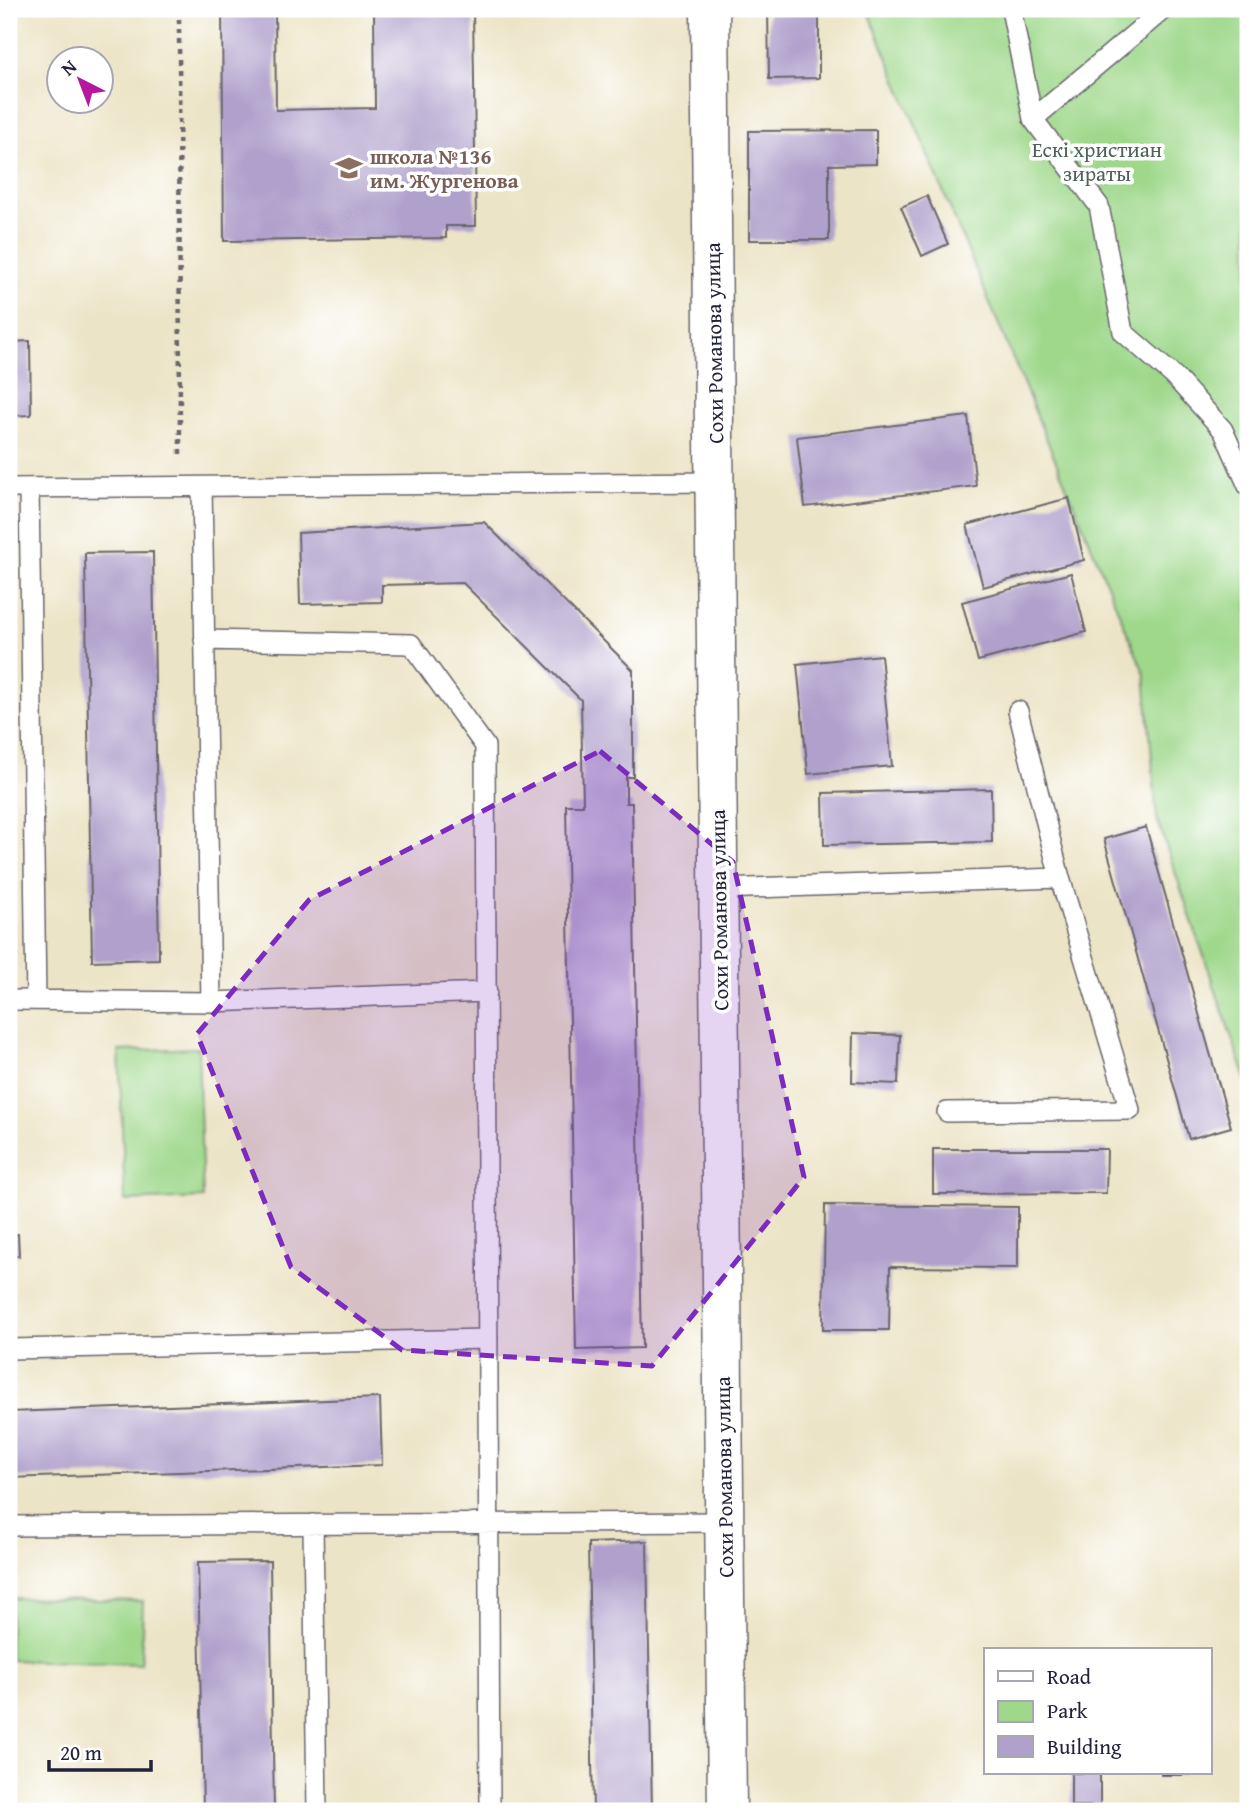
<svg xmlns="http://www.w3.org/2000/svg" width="1257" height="1820" font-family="'Gentium Book Plus',serif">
<rect width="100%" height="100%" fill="#fff"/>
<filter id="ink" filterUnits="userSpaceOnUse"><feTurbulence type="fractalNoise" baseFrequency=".0143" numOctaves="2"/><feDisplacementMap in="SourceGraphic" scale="14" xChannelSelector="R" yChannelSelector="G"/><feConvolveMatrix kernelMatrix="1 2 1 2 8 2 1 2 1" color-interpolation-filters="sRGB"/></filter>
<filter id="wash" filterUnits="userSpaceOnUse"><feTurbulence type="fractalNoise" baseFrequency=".00686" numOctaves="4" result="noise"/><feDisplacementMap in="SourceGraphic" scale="28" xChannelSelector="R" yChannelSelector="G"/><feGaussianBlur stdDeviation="1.57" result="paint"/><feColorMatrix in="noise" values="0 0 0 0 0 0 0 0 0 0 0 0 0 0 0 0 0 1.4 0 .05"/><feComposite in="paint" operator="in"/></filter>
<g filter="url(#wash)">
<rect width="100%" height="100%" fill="#ece4c6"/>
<!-- green -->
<path fill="#9fd88b" stroke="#607d63" stroke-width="2" d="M867 9H1248V1085L1157 819 1145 675Z
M198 1048 203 1198 125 1201 119 1051Z
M11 1598 143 1601 141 1664 9 1660Z"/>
<g id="blocks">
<!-- building -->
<path fill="#b0a1cc" d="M222 9H275L276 110 375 108 374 9H473L476 226H446V238L224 241Z
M768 9H819V78L769 79Z
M876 130V164L829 165V240H749V131Z
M927 196 948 244 922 256 901 207Z
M30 341 31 415 9 416V342Z
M968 416 976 486 805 507 797 437Z
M1069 498 1084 560 983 587 967 525Z
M484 522 633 670V777H626V803H632L642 1348 576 1350 566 805H583L581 700 463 583 382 585V602L300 604 298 533Z
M153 552 159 959 92 961 85 553Z
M1071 573 1086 632 978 661 962 602Z
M881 655 892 766 808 774 797 664Z
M991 789 992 842 824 845 823 793Z
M1146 827 1231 1127 1189 1139 1104 839Z
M853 1033 900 1035 898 1084 852 1082Z
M933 1149H1107L1106 1193 933 1194Z
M825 1205 1018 1207V1268L890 1267 889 1330H823Z
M18 1234 19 1256H9V1235Z
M380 1398 382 1465 9 1478V1412Z
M647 1541 652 1811H593L588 1543Z
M270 1561 274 1811H203L198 1562Z
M1071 1773H1100V1806H1071Z
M1161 1773H1183V1775H1161Z"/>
</g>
</g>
<g filter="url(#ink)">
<use href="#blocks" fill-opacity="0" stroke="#69666c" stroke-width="2"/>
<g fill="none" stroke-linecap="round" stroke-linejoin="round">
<defs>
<path id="service" d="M1011 9 1033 119 1099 206 1123 332 1174 376 1223 430 1248 486
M1033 119 1164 9
M202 487 211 1002
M9 488 716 482
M29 488 36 1000
M204 640 411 644 485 746 490 1811
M719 889 1060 878
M9 1000 211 1002 487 992
M947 1112 1130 1110 1060 878 1018 711
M9 1349 488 1339
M313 1524 317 1811
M9 1526 725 1522"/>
<path id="minor" d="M710 9 727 1811"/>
</defs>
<!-- service casing -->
<use href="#service" stroke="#69666c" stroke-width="22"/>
<!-- minor casing -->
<use href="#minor" stroke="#69666c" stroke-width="41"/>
<!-- path -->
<path stroke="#69666c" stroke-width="4.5" stroke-dasharray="5 5" stroke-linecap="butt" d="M179 9 180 459"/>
<!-- service -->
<use href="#service" stroke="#fff" stroke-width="19"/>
<!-- minor -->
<use href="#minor" stroke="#fff" stroke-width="38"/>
</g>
</g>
<!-- marked area -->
<path fill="#7b2cbf" fill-opacity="0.2" stroke="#7b2cbf" stroke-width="5" stroke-dasharray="14 9" stroke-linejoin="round" d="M600 751 733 862 804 1177 652 1366 402 1350 291 1267 197 1034 309 900Z"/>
<!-- icons -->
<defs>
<symbol id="school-bare" viewBox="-9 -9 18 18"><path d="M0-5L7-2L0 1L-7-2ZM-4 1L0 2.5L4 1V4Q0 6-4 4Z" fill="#8d6e63" stroke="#fff" stroke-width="2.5" paint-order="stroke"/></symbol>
</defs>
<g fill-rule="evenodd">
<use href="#school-bare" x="330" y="149" width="38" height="38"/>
</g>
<g text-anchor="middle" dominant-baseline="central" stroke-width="7" stroke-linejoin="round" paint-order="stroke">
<!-- park labels -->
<g font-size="21" fill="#4e6257" stroke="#fff">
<text x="1097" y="149">Ескі христиан<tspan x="1097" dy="24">зираты</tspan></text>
</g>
<!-- education labels -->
<g font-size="21" font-weight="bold" fill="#785e54" stroke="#fff" text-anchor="start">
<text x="370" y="156">школа №136<tspan x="370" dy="24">им. Жургенова</tspan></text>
</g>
<!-- street labels -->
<g font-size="21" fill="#22223b" stroke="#fff">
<text transform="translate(714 343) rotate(-91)">Сохи Романова улица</text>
<text transform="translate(719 910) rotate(-91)">Сохи Романова улица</text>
<text transform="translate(724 1477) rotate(-91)">Сохи Романова улица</text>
</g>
</g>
<!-- margin -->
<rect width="1257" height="1820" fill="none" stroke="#fff" stroke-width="35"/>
<!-- legend -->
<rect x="984" y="1648" width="228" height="126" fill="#ffffff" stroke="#a7a7b1" stroke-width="2"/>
<rect x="998" y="1671" width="35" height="10" fill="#ffffff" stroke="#a7a7b1" stroke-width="2"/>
<text x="1047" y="1684" font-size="21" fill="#22223b">Road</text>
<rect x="998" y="1701" width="35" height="21" fill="#9fd88b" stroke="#a7a7b1" stroke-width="2"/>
<text x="1047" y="1718" font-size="21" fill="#22223b">Park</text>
<rect x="998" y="1736" width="35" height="21" fill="#b0a1cc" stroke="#a7a7b1" stroke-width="2"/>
<text x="1047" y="1754" font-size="21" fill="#22223b">Building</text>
<!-- north arrow -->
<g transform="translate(80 80) rotate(318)"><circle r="33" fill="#ffffff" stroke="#a7a7b1" stroke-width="2"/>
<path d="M0-5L12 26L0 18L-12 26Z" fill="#b5179e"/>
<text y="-10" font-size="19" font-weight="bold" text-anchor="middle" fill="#22223b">N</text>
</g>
<!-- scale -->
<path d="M49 1760v10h102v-10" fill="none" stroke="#22223b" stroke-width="3.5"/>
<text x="60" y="1760" font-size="21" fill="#22223b" stroke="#ffffff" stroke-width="5" paint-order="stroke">20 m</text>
</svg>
